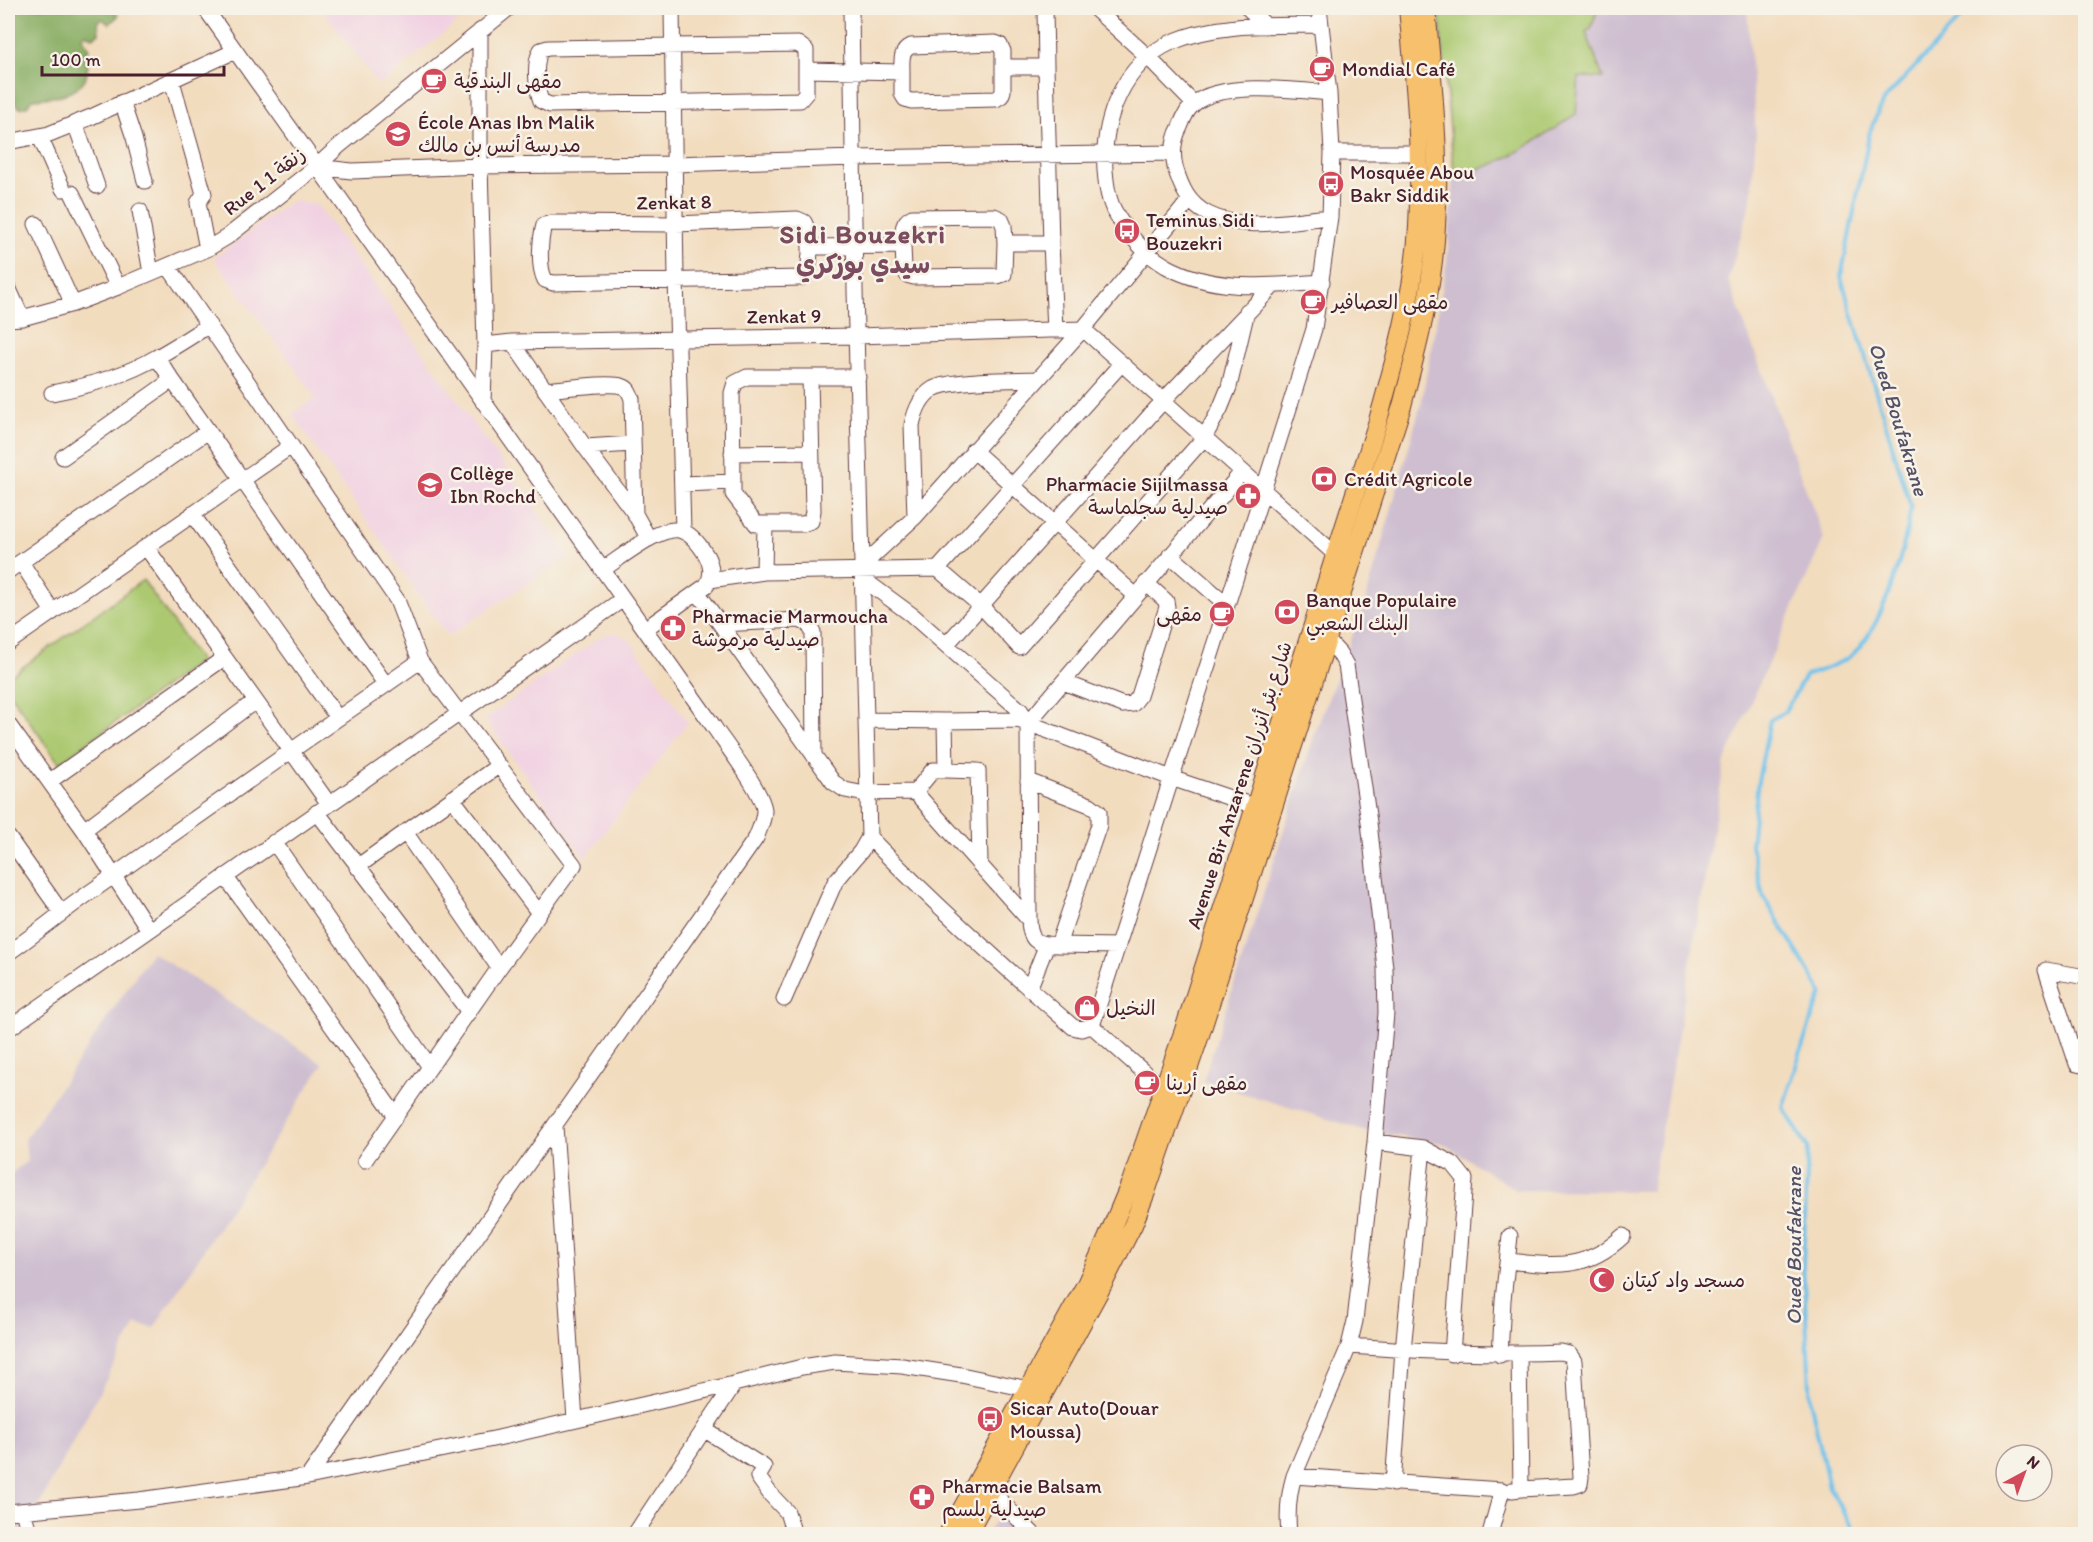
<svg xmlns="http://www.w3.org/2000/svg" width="2093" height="1542" font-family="Itim,'Playpen Sans Arabic',sans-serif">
<rect width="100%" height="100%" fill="#f7f3e8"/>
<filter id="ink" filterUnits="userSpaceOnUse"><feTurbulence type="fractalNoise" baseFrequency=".0167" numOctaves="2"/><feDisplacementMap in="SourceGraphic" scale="12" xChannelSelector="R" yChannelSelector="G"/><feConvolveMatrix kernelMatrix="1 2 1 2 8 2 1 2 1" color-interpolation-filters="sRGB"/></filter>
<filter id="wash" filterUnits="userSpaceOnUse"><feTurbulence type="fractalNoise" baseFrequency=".008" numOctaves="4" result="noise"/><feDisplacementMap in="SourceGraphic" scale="24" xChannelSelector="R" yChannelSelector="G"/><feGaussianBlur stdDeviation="1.35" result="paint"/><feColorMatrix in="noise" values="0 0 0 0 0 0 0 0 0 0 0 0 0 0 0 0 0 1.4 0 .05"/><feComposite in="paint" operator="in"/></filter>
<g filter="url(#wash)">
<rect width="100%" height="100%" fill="#f2dcbe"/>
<!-- built -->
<path fill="#f1d0e2" d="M321 8H475L379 85Z
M292 201 317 205 569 556 448 636 292 414 316 397 214 258Z
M612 633 618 634 629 640 688 722 585 858 485 719 600 637Z"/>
<!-- industrial -->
<path fill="#cebed0" d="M1437 8H1747L1756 132 1751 201 1728 280 1824 538 1725 761 1651 1191 1516 1190 1442 1143 1370 1132 1203 1081 1316 730 1364 606 1422 400 1447 262 1454 179Z
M152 952 323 1064 154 1328 136 1324 41 1501 20 1523 23 1534H8V1176L27 1161 25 1139Z
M998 1516 1013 1534H987Z"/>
<!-- green -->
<path fill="#acc971" stroke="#7b744e" stroke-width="1.5" d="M1439 8H1598L1591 28 1586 32 1603 78 1579 77 1576 114C1543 136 1494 173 1454 173Z
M143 580 200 661 59 763 8 691V678Z"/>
<!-- forest -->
<path fill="#89ad63" stroke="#6a6647" stroke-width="1.5" d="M8 8H114L118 16 109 24 102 19 98 21 99 33 93 37 84 34 82 37 89 49 83 57 88 65C87 69 87 76 85 79 75 97 49 98 32 99L27 106 20 108 15 103 13 96 8 93Z"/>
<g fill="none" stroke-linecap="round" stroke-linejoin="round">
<!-- stream -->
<path stroke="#6ec2eb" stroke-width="4" d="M1859 1534 1854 1530 1829 1487 1811 1404 1803 1265 1808 1148 1783 1107 1811 1020 1822 993 1763 896 1751 845 1758 781 1770 720 1785 712 1805 676C1819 671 1835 666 1848 658 1883 632 1905 549 1911 507L1841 277 1870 131 1883 101 1970 8"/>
</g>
</g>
<g filter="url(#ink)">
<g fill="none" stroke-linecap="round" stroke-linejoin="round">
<defs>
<path id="minor" d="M205 8 714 727C725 744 764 793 764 811 764 820 759 830 756 838L308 1477
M672 8 676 279 683 531
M1045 8 1046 67
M1094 8 1147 56 1194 104
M1248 8 1266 26
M1321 25C1271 26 1219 22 1172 42 1123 64 1102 119 1105 170 1106 183 1108 199 1114 210 1126 233 1144 253 1166 266 1215 293 1268 286 1322 282
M480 31V166L485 345 483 402
M806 70V93L800 100 550 105 541 101C536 88 534 62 541 50L548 48 798 44 806 50V70L902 72V94L905 99 911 101 996 99 1001 96 1003 91V67H1046L1051 243H1005L1004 274 998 276 914 277 907 275 904 268 903 246
M902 72C902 60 900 52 911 46L995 43 1000 45 1003 51V67
M172 81 204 194 198 203 207 249
M1329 93C1296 90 1220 81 1194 104 1187 109 1183 119 1180 127 1173 140 1172 153 1175 167 1181 187 1188 204 1208 214 1243 232 1292 220 1330 217
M122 102 134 138 145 181
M75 123 97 186
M40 137 63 189
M8 142 49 134 91 117 235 51
M1332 153H1419
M316 167 352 171 480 166 675 164 854 158 1172 153
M72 193 118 287
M140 211 151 273
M797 219 804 222C812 236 811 258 807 274L801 278 553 283 545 280C538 267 540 240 544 225L552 223 676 224Z
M36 224 73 304
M1051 243 1055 330
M810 247 903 246C903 234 900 223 912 217L994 216 1001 219 1004 226 1005 243
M168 266 397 600 420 661 574 865 499 968 365 1160
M8 287 22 318
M8 319 22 318 73 304 118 287 207 249 227 237 316 167 339 146 509 8
M512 342 585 447 635 514 649 539
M485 345 512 342 857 336 1083 329 1336 555
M157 358 386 685
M810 377H858
M545 390C560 389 613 381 624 387 629 389 630 394 632 399L635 514
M52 393C88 386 125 376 157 357 175 347 192 336 209 325
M585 447 633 444
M973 450 1135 595
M732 453 811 452
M63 457 172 380
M682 484 733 482 732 393 735 383 747 377H810L813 511 811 521 803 524H756L733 494V482
M192 514 337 717
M915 517 912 425C915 411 920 397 933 389 949 379 1014 380 1036 379
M146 547 329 804
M1170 555 1227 605
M21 562 53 612
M863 565 915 517 1083 329 1189 201
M938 569 1121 364
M602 570C619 559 659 526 679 530 691 533 700 545 706 555 711 564 713 575 707 585L645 629
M8 571 208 431
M764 572 765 524
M710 580 764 572 938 569 981 606 1019 647 1204 438 1220 409 1229 387 1247 311
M698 593 833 782 845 790 860 793 915 792 1029 920 1028 723 1021 711 912 615 863 579
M721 624 799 620 808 624 813 632 814 756
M8 643 291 446
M946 645 1163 401 1273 286
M1063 682 1123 705 1133 704 1139 696 1167 607 1166 601 1146 583
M866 720 945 721 946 770 978 771 980 864
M945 721 1017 720 1028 723 1171 778 1254 806
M1028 723 1242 472
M8 724 84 830 149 930
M50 781 224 658
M1028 781 1090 805 1099 812V825L1058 945C1036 944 1030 942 1029 920
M915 792 933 770H946
M452 798 539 913
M317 812 469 1012
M84 830 255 701
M405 832 499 968
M8 837 61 912
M869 837C934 904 1003 966 1073 1027L1081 1029 1092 1026
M274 842 430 1067
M357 867 498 766
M225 876 396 1116
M1058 945 1118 946
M8 953C37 933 63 911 92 891 202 814 310 737 420 661
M2086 977 2046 970 2077 1064 2086 1066
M1029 989 1047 944
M784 999 835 882 861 851 869 837 855 290 851 8
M8 1029 623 599
M1163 1089 1092 1026 1227 605 1314 329 1330 217 1332 153 1329 93 1319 8
M555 1126 575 1420
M1375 1142 1423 1148 1403 1350 1393 1484
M1423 1148 1453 1164 1465 1179 1452 1354
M1508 1261C1554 1266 1586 1271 1623 1236
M1349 1346C1420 1351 1490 1355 1561 1352L1569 1354 1574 1361 1581 1477 1580 1484 1574 1486 1521 1489
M1500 1355 1503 1300 1510 1236
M705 1430 764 1467 758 1477 771 1495 787 1512 792 1528
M1294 1476 1502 1490 1490 1534
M1512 1490 1521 1489 1519 1354
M991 1491 1033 1534
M8 1512 139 1500 308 1477 498 1438 734 1384 802 1367 835 1362 902 1366 961 1375 1028 1389
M23 1512 30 1534
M635 1534 734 1384
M1289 1534C1287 1514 1288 1496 1294 1476L1349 1346 1355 1321 1375 1142 1386 1013 1385 968 1369 822 1346 665 1339 653 1327 640"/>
<path id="major" d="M948 1534 1086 1284 1107 1239 1131 1182 1184 1030 1377 424C1395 360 1414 294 1418 227 1422 154 1415 81 1408 8
M967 1534 1100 1290 1133 1225 1146 1192 1200 1035 1402 406C1413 363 1425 320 1431 276 1444 188 1434 96 1426 8"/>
</defs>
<!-- minor casing -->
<use href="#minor" stroke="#633b41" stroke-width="17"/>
<!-- major casing -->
<use href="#major" stroke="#633b41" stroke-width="20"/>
<!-- minor -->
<use href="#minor" stroke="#fff" stroke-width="15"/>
<!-- major -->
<use href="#major" stroke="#f7c06c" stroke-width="18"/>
</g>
</g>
<!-- icons -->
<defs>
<symbol id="cafe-disc" viewBox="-11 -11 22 22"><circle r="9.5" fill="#d1495b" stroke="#f7f3e8"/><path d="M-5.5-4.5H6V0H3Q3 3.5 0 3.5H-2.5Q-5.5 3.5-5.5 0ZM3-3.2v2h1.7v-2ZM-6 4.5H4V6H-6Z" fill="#fff"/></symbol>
<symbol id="school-disc" viewBox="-11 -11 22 22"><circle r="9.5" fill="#d1495b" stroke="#f7f3e8"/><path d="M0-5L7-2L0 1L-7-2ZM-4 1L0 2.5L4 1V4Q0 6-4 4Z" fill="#fff"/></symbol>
<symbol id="bus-disc" viewBox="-11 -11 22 22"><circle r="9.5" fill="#d1495b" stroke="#f7f3e8"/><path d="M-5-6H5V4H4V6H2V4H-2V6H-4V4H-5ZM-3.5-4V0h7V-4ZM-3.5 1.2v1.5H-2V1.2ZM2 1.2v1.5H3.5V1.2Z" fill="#fff"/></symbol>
<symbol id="bank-disc" viewBox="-11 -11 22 22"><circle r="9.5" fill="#d1495b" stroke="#f7f3e8"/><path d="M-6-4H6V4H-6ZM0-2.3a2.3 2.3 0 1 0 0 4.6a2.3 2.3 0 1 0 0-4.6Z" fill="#fff"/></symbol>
<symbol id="university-disc" viewBox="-11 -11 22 22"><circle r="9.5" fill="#d1495b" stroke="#f7f3e8"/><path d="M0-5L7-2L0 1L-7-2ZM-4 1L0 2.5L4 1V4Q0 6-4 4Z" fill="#fff"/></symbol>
<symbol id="pharmacy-disc" viewBox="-11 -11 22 22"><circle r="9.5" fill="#d1495b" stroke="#f7f3e8"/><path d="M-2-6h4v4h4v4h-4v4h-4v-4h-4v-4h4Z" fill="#fff"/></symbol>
<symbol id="shop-disc" viewBox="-11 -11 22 22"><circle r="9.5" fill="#d1495b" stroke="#f7f3e8"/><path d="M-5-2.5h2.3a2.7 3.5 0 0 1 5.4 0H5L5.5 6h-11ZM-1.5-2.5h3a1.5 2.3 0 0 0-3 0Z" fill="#fff"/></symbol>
<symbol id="mosque-disc" viewBox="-11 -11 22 22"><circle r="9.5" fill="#d1495b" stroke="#f7f3e8"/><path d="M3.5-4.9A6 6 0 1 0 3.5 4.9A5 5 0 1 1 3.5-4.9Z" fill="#fff"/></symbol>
</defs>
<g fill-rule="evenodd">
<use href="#cafe-disc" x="1307" y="54" width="30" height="30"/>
<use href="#cafe-disc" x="419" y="66" width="30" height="30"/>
<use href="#school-disc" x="383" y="119" width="30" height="30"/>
<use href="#bus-disc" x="1316" y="169" width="30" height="30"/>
<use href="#bus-disc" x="1112" y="216" width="30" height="30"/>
<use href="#cafe-disc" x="1298" y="287" width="30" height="30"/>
<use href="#bank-disc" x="1309" y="464" width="30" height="30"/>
<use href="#university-disc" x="415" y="470" width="30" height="30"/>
<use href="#pharmacy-disc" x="1233" y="481" width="30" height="30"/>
<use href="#bank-disc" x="1272" y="597" width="30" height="30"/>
<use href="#cafe-disc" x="1207" y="599" width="30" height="30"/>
<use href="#pharmacy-disc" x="658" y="613" width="30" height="30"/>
<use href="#shop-disc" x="1072" y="993" width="30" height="30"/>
<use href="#cafe-disc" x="1132" y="1068" width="30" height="30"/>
<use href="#mosque-disc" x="1587" y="1265" width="30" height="30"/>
<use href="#bus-disc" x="975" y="1404" width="30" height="30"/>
<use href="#pharmacy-disc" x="907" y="1482" width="30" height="30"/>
</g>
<g text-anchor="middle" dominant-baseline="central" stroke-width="5" stroke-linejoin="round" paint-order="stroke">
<!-- poi labels -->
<g font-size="20" fill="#4a1f2b" stroke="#f7f3e8" text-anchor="start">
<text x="1342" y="69">Mondial Café</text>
<text x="454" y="81">مقهى البندقية</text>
<text x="418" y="122">École Anas Ibn Malik<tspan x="418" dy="23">مدرسة أنس بن مالك</tspan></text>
<text x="1350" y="172">Mosquée Abou<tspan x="1350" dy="23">Bakr Siddik</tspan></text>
<text x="1146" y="220">Teminus Sidi<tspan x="1146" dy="23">Bouzekri</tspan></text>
<text x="1332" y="302">مقهى العصافير</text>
<text x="450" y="473">Collège<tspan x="450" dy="23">Ibn Rochd</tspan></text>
<text x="1344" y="479">Crédit Agricole</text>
<text x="1228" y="484" text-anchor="end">Pharmacie Sijilmassa<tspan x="1228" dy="23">صيدلية سجلماسة</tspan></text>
<text x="1306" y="600">Banque Populaire<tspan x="1306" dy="23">البنك الشعبي</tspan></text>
<text x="1202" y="614" text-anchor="end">مقهى</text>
<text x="692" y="616">Pharmacie Marmoucha<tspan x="692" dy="23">صيدلية مرموشة</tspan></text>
<text x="1106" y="1008">النخيل</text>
<text x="1166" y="1083">مقهى أرينا</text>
<text x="1622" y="1280">مسجد واد كيتان</text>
<text x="1010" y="1408">Sicar Auto(Douar<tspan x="1010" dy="23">Moussa)</tspan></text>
<text x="942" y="1486">Pharmacie Balsam<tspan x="942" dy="23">صيدلية بلسم</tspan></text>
</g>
<!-- street labels -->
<g font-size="20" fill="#4a1f2b" stroke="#f7f3e8">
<text transform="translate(264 181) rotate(-38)">Rue 1 زنقة 1</text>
<text transform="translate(674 202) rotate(-1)">Zenkat 8</text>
<text transform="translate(784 316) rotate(-1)">Zenkat 9</text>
<text transform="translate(1239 785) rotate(-72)">Avenue Bir Anzarene شارع بئر أنزران</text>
</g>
<!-- water labels -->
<g font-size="21" font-style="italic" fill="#555065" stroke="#f7f3e8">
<text transform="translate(1899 419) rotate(73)">Oued Boufakrane</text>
<text transform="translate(1793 1246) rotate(-90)">Oued Boufakrane</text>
</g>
<!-- district labels -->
<g font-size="26" font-weight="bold" letter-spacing="1.5" fill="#7b4c5d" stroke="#f7f3e8">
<text x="863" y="234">Sidi Bouzekri<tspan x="863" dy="30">سيدي بوزكري</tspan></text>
</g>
</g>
<!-- margin -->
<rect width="2093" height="1542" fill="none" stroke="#f7f3e8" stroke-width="30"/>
<!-- north arrow -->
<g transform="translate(2024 1473) rotate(41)"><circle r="28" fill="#f7f3e8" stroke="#b29e9c" stroke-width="1.5"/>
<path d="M0-4.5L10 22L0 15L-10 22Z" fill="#d1495b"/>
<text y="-9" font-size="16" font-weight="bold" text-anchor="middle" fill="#4a1f2b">N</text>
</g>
<!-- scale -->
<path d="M42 66v9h182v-9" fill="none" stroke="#4a1f2b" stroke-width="3"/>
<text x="51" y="66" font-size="18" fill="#4a1f2b" stroke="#f7f3e8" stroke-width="4.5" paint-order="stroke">100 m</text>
</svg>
